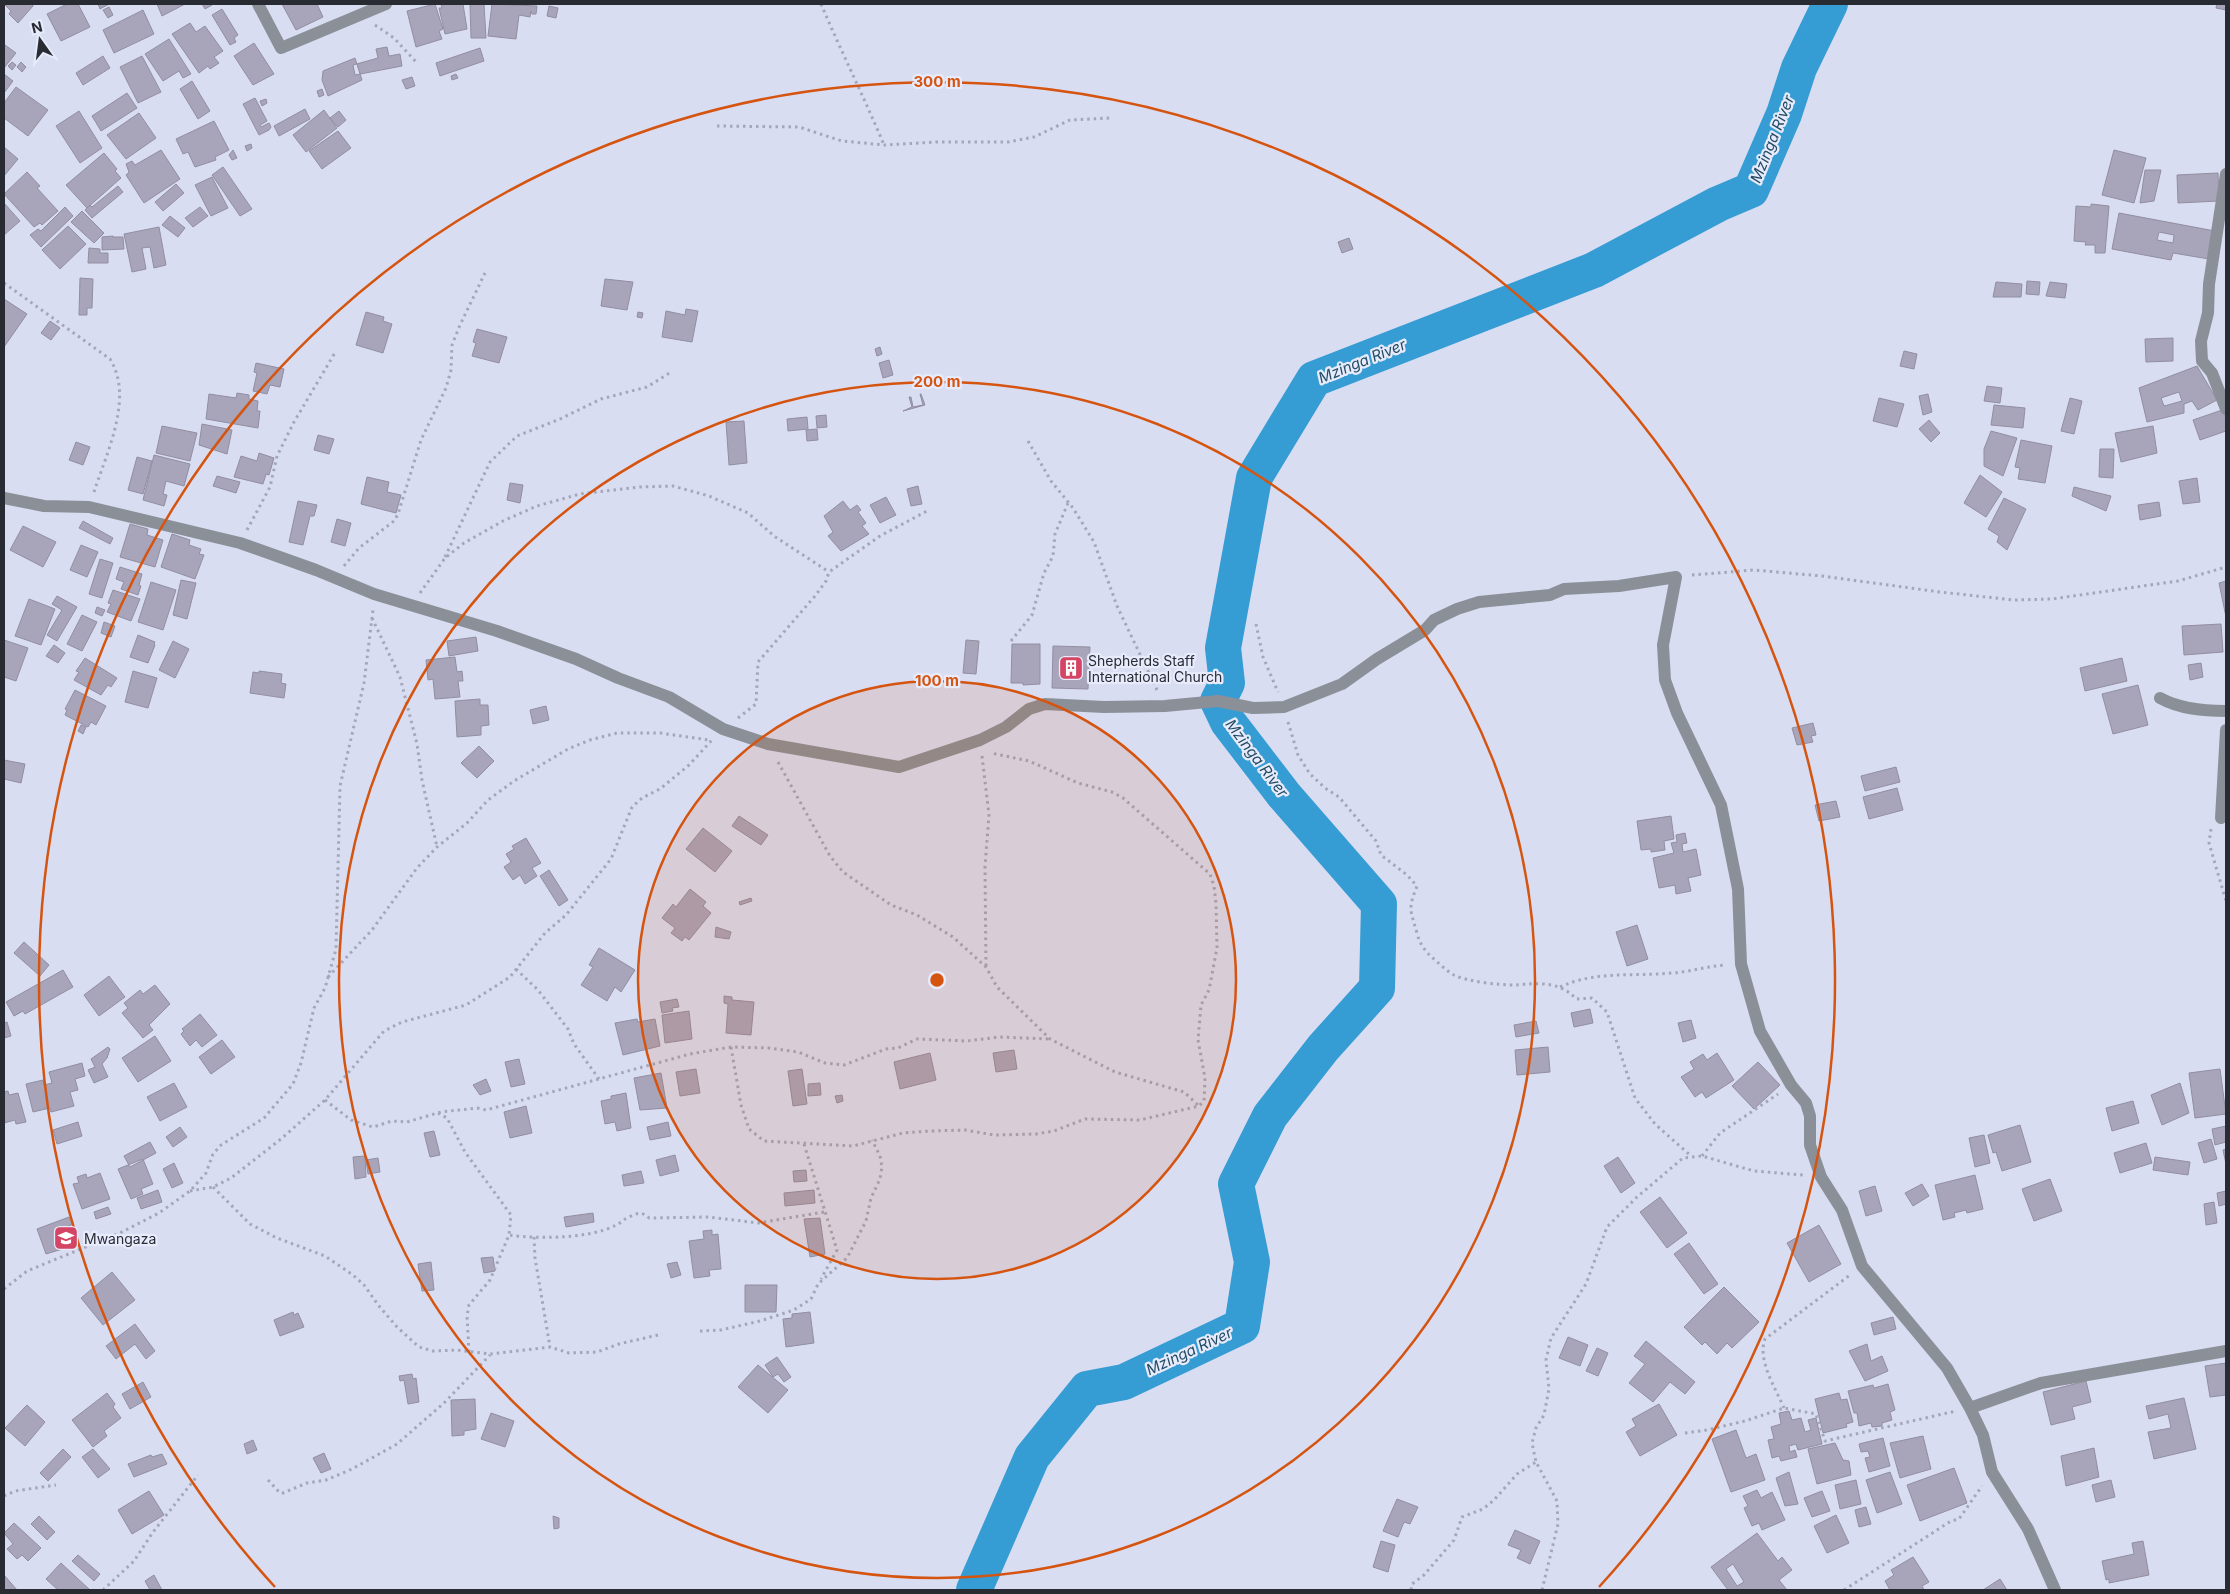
<svg xmlns="http://www.w3.org/2000/svg" width="2230" height="1594" font-family="Inter,sans-serif">
<rect width="100%" height="100%" fill="#d9ddf2"/>
<g fill="none" stroke-linecap="round" stroke-linejoin="round">
<!-- river -->
<path stroke="#369cd4" stroke-width="36" d="M974 1590 1032 1457 1087 1389 1124 1382 1242 1326 1252 1262 1236 1184 1270 1116 1323 1048 1377 988 1379 904 1284 795 1228 722 1218 701 1227 683 1223 648 1254 478 1314 379 1594 270 1718 204 1751 190 1784 114 1799 68 1830 4"/>
</g>
<!-- building -->
<path fill="#a8a4b9" stroke="#928ea2" fill-rule="evenodd" d="M4 4H33V6L18 23 9 14 11 11Z
M67 4H78L90 27 61 41 47 14Z
M98 4H109L100 9Z
M157 4H185L162 16Z
M202 4H211L212 5 205 9Z
M282 4H317L323 17 296 30Z
M435 4 443 29 439 31 442 39 416 47 407 11Z
M441 4H463L467 29 445 34 439 8H442Z
M470 4H484L486 38H471Z
M492 4 537 6 536 14H532L531 11 530 17 519 15 516 39 488 36Z
M2217 4H2226V10L2216 8Z
M549 6 558 8 556 18 547 16Z
M109 7 113 15 108 18 103 10Z
M222 9 238 35 234 38 236 42 230 45 212 15Z
M143 10 154 34 114 53 103 30Z
M190 23 196 32 205 26 223 51 214 57 219 63 210 69 208 66 199 73 172 34Z
M169 39 191 74 183 78 179 71 163 81 145 54Z
M254 43 274 74 253 85 234 56Z
M5 45 16 53 4 68V46Z
M387 47 389 56 400 54 402 66 355 75 353 65 378 58 376 49Z
M480 48 484 61 440 76 436 63Z
M103 56 110 68 83 85 76 73Z
M142 56 161 92 138 103 120 67Z
M355 58 362 80 328 96 322 80 323 71Z
M12 62 16 65 12 70 8 66Z
M21 62 26 67 22 72 17 67Z
M4 74 13 81 4 93Z
M456 74 458 78 452 80 451 76Z
M412 77 415 86 406 89 402 80Z
M192 81 210 111 198 119 180 89Z
M16 87 48 110 28 136 4 118V103Z
M322 89 324 95 319 97 317 91Z
M127 93 137 108 101 131 92 116Z
M255 98 267 121 260 125 261 127 269 123 271 127 269 130 259 135 243 104Z
M266 99 267 103 262 106 260 101Z
M305 109 310 119 279 136 274 126Z
M324 110 337 128 306 152 293 135Z
M79 111 102 148 80 163 56 126Z
M339 111 346 120 338 127 330 118Z
M139 113 156 138 126 159 107 135Z
M214 121 229 150 215 157 216 160 195 167 188 152 183 154 176 139Z
M338 131 351 148 322 169 309 151Z
M251 144 252 148 247 151 245 146Z
M4 147 18 159 4 176Z
M161 150 180 179 144 203 126 175 129 172 126 164 132 161 135 165Z
M233 150 237 158 232 160 229 155Z
M2114 150 2146 158 2134 203 2102 195Z
M104 153 117 169 115 171 121 178 87 208 66 185Z
M223 167 252 209 240 216 212 175Z
M2145 170H2161L2154 201 2140 203Z
M27 172 40 186 37 188 58 211 42 225 40 223 34 227 4 194Z
M2218 173 2219 201 2178 203 2177 175Z
M212 177 228 208 211 216 195 185Z
M176 184 184 193 163 211 155 202Z
M118 186 123 192 92 218 85 210 90 205 92 207Z
M4 203 20 221 4 235Z
M2091 204 2109 206 2105 253H2095V245H2085L2086 242 2074 241 2076 206 2091 207Z
M65 207 73 216 41 247 30 235 38 229 41 231Z
M200 207 208 216 193 227 185 218Z
M82 211 104 233 94 243 71 222Z
M2119 213 2215 231 2209 259 2173 253 2171 260 2112 249ZM2159 232 2174 235 2173 243 2157 240Z
M170 216 185 228 178 237 162 225Z
M68 226 86 244 60 269 42 250Z
M159 227 166 265 154 268 150 247 142 248 146 269 132 272 124 234Z
M113 236V237H123L124 249 102 250V237Z
M1349 238 1353 249 1342 253 1338 242Z
M89 248 100 249V253H108V263H88Z
M80 278 93 279 92 308H87V315H79Z
M605 279 633 282 627 310 601 306Z
M2027 281 2040 282 2039 295 2026 294Z
M1996 282 2022 284 2021 297H1993Z
M2050 282 2067 284 2065 298 2046 296Z
M4 299 27 314 4 347Z
M686 309 698 311 692 342 662 337 666 311 685 315Z
M366 312 384 317 383 321 392 324 383 353 356 345Z
M638 312 643 313 642 318 637 317Z
M50 321 60 328 51 340 41 333Z
M477 329 507 337 499 363 472 356 476 343 473 342Z
M2173 338V361L2146 362 2145 339Z
M880 347 882 354 877 356 875 349Z
M1904 351 1917 354 1914 369 1900 366Z
M889 360 893 375 883 378 879 363Z
M256 363 284 369 280 387 270 385 267 394 253 391 257 373 254 372Z
M2197 366 2217 400 2198 410 2192 401 2184 404V413L2147 422 2139 388ZM2179 392 2182 401 2164 406 2161 398Z
M1987 386 2002 388 2000 403 1984 401Z
M237 393 249 395V399L258 401 257 411H260L258 428 206 419 209 394 236 398Z
M920 394H921L925 405 903 411 912 407 909 397H911L913 407 923 405Z
M1928 394 1932 412 1923 415 1919 396Z
M1879 398 1904 404 1897 427 1873 421Z
M2070 398 2082 401 2074 434 2061 431Z
M1994 405 2025 408 2023 428 1991 425Z
M2225 409 2226 431 2200 440 2193 420Z
M826 415 827 427 817 428 816 416Z
M807 417 808 429 788 431 787 419Z
M1929 420 1940 433 1931 442 1919 429Z
M744 421 747 463 729 465 726 422Z
M202 424 232 430 227 454 199 445Z
M162 426 197 433 190 461 156 453Z
M2153 426 2157 453 2121 462 2115 433Z
M817 429 818 440 807 441 806 430Z
M1991 431 2017 438 2003 476 1984 466V449Z
M318 435 334 439 329 454 314 450Z
M2021 440 2052 446 2045 483 2018 479 2020 468 2015 467Z
M76 442 90 447 83 465 69 460Z
M2100 449H2114L2113 478 2099 477Z
M259 453 274 458 269 475 266 474 263 484 234 477 241 456 257 461Z
M154 455 190 464 184 486 166 481 163 494 167 495 164 506 143 500Z
M137 457 152 461 143 494 128 490Z
M1980 475 2002 492 1986 517 1964 503Z
M217 476 240 482 236 493 213 486Z
M367 477 389 482 387 492 401 495 396 513 361 504Z
M2197 478 2200 502 2183 504 2179 481Z
M510 483 523 485 520 503 507 500Z
M918 486 922 504 911 506 907 489Z
M2074 487 2111 496 2106 511 2072 496Z
M886 497 896 515 880 523 870 505Z
M2004 498 2026 509 2007 550 1997 542 1999 536 1988 529Z
M298 501 317 505 314 516H310L303 545 289 542Z
M843 501 850 510 857 505 861 510 858 512 866 523 862 526 869 534 841 551 828 536 833 532 824 516Z
M2159 502 2161 516 2140 520 2138 505Z
M337 519 351 523 345 546 331 542Z
M83 521 113 538 110 544 79 528Z
M130 524 148 529 147 535 163 540 155 567 120 557Z
M23 526 56 542 43 567 10 550Z
M172 534 190 540 189 545 201 549 199 554 204 555 195 579 161 567Z
M81 545 98 552 87 577 70 570Z
M100 559 113 563 102 598 89 594Z
M120 567 142 574 139 585 141 586 138 595 121 589 124 582 116 579Z
M181 580 196 583 187 619 173 615Z
M2226 581V617L2219 583Z
M151 582 176 590 163 630 138 622Z
M113 590 140 599 131 621 107 612 111 604 108 603Z
M57 596 77 607 57 641 47 635 62 610 52 604Z
M29 599 55 609 41 645 15 636Z
M97 607 105 610 102 616 95 613Z
M82 615 97 622 82 651 67 644Z
M104 622 115 626 111 637 101 633Z
M2221 624 2223 652 2184 655 2182 626Z
M138 635 155 642 154 644 155 645 148 663 130 657Z
M476 637 478 651 449 656 447 641Z
M4 640 28 648 16 681 4 677Z
M966 640 979 641 976 674 963 673Z
M173 641 189 649 175 678 159 670Z
M1012 644H1040V684L1023 685V683H1011Z
M54 645 65 653 58 663 46 656Z
M1053 646 1090 647 1088 689 1052 688Z
M455 657 457 672 462 671 463 681H458L460 697 435 699 433 679 428 680 426 660Z
M85 658 117 678 111 687 108 685 101 695 74 680 79 672 76 671Z
M2122 658 2127 681 2085 691 2080 668Z
M2201 663 2203 677 2190 680 2188 665Z
M133 671 157 678 148 708 125 702Z
M259 671 282 674 281 683 286 684 284 698 250 693 253 672 259 673Z
M2138 685 2148 725 2113 734 2102 694Z
M75 690 106 706 96 725 91 722 88 727 65 715 67 710 65 709Z
M480 699V705H488L489 725 481 726V735L457 737 455 701Z
M546 706 549 720 533 724 530 710Z
M1813 723 1816 735 1811 736 1813 742 1797 745 1792 728Z
M81 725 86 727 83 734 78 731Z
M479 746 494 761 477 778 461 763Z
M4 760 25 764 21 783 4 779Z
M1896 767 1900 782 1865 791 1861 776Z
M1897 788 1903 810 1869 819 1863 797Z
M1836 801 1840 817 1819 821 1815 805Z
M739 816 768 835 761 845 732 826Z
M1671 816 1674 839 1664 841 1665 850 1651 852V849L1641 850 1637 821Z
M703 828 732 851 715 872 686 849Z
M1685 833 1687 843 1682 844 1683 852 1696 849 1701 875 1688 878 1691 891 1676 894 1675 885 1659 888 1653 858 1674 853 1671 843 1677 842 1676 835Z
M526 838 541 863 532 868 537 876 525 884 520 875 513 880 504 867 511 862 506 854 514 849 512 846Z
M549 870 568 900 559 906 540 876Z
M690 889 706 902 703 906 711 913 689 940 685 937 682 941 671 933 675 928 662 918 673 904 676 907Z
M751 898 752 901 740 905 739 902Z
M1637 925 1648 959 1627 966 1616 932Z
M716 927 731 932 729 939 715 937Z
M24 942 49 965 40 976 14 953Z
M599 948 635 970 621 992 615 987 607 1001 581 985 593 967 589 965Z
M63 970 73 987 25 1014 23 1011 14 1016 6 1002Z
M109 976 125 997 99 1016 84 995Z
M155 985 170 1004 149 1025 153 1030 143 1038 122 1013 128 1008 124 1003 140 990 143 994Z
M724 996 732 997V1000L754 1002 751 1035 726 1033 728 1004 724 1003Z
M677 999 679 1007 672 1008 673 1011 662 1013 660 1002Z
M1590 1009 1593 1023 1574 1027 1571 1013Z
M689 1011 692 1039 665 1043 662 1015Z
M200 1014 217 1035 202 1047 196 1040 190 1046 181 1034 184 1031 182 1029Z
M637 1019 638 1022 655 1019 660 1046 623 1055 615 1023Z
M1691 1020 1696 1038 1683 1042 1678 1023Z
M1536 1021 1539 1033 1516 1037 1514 1025Z
M7 1022 11 1036 4 1038V1023Z
M155 1036 171 1061 138 1082 122 1058Z
M222 1040 235 1057 211 1074 199 1057Z
M108 1047 110 1049 107 1058 102 1064 108 1077 94 1083 88 1070 95 1067 91 1059Z
M1548 1047 1550 1072 1517 1075 1515 1050Z
M1014 1050 1017 1069 996 1072 993 1053Z
M930 1053 936 1080 900 1089 894 1062Z
M1717 1053 1734 1080 1706 1098 1702 1092 1695 1097 1681 1077 1694 1069 1690 1062 1703 1054 1707 1060Z
M519 1059 525 1084 511 1087 505 1062Z
M1758 1062 1780 1085 1754 1109 1732 1086Z
M82 1063 85 1076 75 1079 78 1090 70 1092 74 1106 51 1112 50 1108 33 1112 26 1084 43 1080 44 1085 52 1083 49 1072Z
M696 1069 700 1093 680 1096 676 1072Z
M802 1069 807 1104 793 1106 788 1071Z
M2220 1069 2226 1114 2195 1118 2189 1073Z
M661 1073 667 1108 640 1110 634 1078Z
M486 1079 491 1091 480 1095 473 1085Z
M174 1083 187 1107 160 1121 147 1097Z
M820 1083 821 1095 808 1096V1084Z
M2180 1083 2189 1113 2162 1125 2151 1095Z
M8 1091 9 1095 18 1093 26 1122 16 1124 15 1120 4 1123V1092Z
M626 1093 631 1128 617 1131 615 1122 605 1124 601 1101 611 1099V1096Z
M842 1095 843 1101 837 1103 835 1096Z
M2133 1101 2139 1123 2112 1131 2106 1108Z
M526 1106 532 1133 510 1138 504 1112Z
M78 1122 82 1136 57 1144 53 1130Z
M668 1122 671 1136 650 1140 647 1127Z
M2020 1125 2031 1162 2002 1171 1996 1152 1993 1153 1988 1135Z
M2226 1126V1142L2215 1145 2212 1129Z
M180 1127 187 1137 173 1147 166 1137Z
M434 1131 440 1155 430 1157 424 1133Z
M1984 1135 1990 1163 1975 1167 1969 1138Z
M2211 1139 2217 1159 2204 1163 2198 1143Z
M150 1142 156 1153 130 1167 124 1156Z
M2146 1143 2152 1163 2120 1173 2114 1153Z
M2226 1149V1164L2223 1150Z
M675 1155 679 1171 660 1176 656 1160Z
M365 1156 366 1177 355 1179 353 1157Z
M1618 1157 1635 1183 1621 1193 1604 1166Z
M2155 1157 2190 1162 2188 1175 2153 1170Z
M378 1158 380 1172 368 1174 366 1160Z
M143 1159 153 1184 141 1189 143 1194 131 1199 118 1169Z
M174 1163 183 1183 172 1188 163 1169Z
M806 1170 807 1181 794 1182 793 1171Z
M641 1171 644 1183 624 1186 622 1175Z
M100 1173 110 1199 82 1209 73 1184 79 1183 77 1177 86 1174 87 1178Z
M1975 1175 1983 1209 1967 1213 1966 1210 1954 1213 1955 1217 1943 1220 1935 1185Z
M2050 1179 2062 1211 2034 1221 2022 1189Z
M1922 1184 1929 1196 1913 1206 1905 1193Z
M1875 1186 1882 1211 1866 1216 1859 1191Z
M158 1190 162 1202 141 1209 137 1198Z
M814 1190 815 1203 785 1206 784 1193Z
M2226 1191V1204L2219 1206 2217 1193Z
M1660 1197 1687 1233 1667 1248 1640 1212Z
M2214 1202 2217 1223 2206 1225 2204 1204Z
M108 1207 111 1214 96 1219 94 1212Z
M593 1213 594 1222 566 1227 564 1217Z
M69 1217 73 1224 69 1226 70 1228 75 1227 79 1244 46 1254 37 1229Z
M820 1218 825 1254 810 1257 804 1219Z
M1819 1225 1841 1264 1809 1282 1787 1243Z
M712 1230V1235L718 1234 721 1269 709 1270 710 1276 694 1278 689 1241 704 1239 703 1231Z
M1689 1243 1718 1284 1704 1294 1674 1254Z
M493 1257 495 1271 484 1273 481 1258Z
M431 1262 434 1290 422 1291 418 1264Z
M677 1262 681 1275 671 1278 667 1264Z
M112 1272 135 1300 103 1325 81 1298Z
M745 1285H777L776 1312H745Z
M1724 1287 1759 1322 1732 1348 1727 1343 1717 1354 1705 1342 1702 1345 1684 1327Z
M293 1312 294 1315 298 1313 304 1327 280 1336 274 1320Z
M810 1312 814 1343 786 1347 783 1319 792 1318V1314Z
M1893 1317 1896 1329 1874 1335 1871 1323Z
M135 1324 155 1351 146 1359 135 1344 116 1359 106 1346Z
M1568 1337 1588 1345 1580 1366 1559 1358Z
M1646 1341 1695 1382 1685 1394 1670 1382 1653 1402 1629 1383 1645 1364 1634 1356Z
M1867 1344 1871 1361 1882 1356 1888 1371 1865 1381 1849 1351Z
M1597 1348 1608 1353 1598 1376 1586 1371Z
M777 1357 791 1377 784 1382 778 1374 773 1377 765 1365Z
M2226 1363V1395L2210 1397 2205 1366Z
M758 1365 788 1390 768 1413 738 1387Z
M412 1374 413 1379 416 1378 419 1402 408 1404 404 1380 400 1381 399 1376Z
M2086 1381 2091 1402 2072 1407 2075 1419 2051 1425 2043 1392Z
M143 1382 151 1397 130 1409 122 1394Z
M1888 1384 1895 1410 1890 1412 1892 1420 1882 1423V1426L1872 1427 1871 1423 1859 1426 1857 1413H1854L1848 1391 1873 1385 1874 1388Z
M107 1393 115 1404 113 1407 121 1418 104 1431 107 1436 93 1447 72 1420Z
M1839 1393 1841 1400 1847 1399 1853 1422 1846 1424 1847 1427 1823 1433 1815 1399Z
M2184 1398 2196 1449 2154 1459 2148 1432 2171 1428 2168 1414 2149 1419 2146 1406Z
M475 1399 476 1429 464 1431V1435L452 1436 451 1400Z
M1659 1404 1677 1435 1640 1456 1626 1432 1636 1426 1632 1419Z
M27 1405 45 1422 25 1446 5 1428Z
M1789 1411 1792 1420 1801 1418 1805 1432 1811 1430 1808 1420 1816 1418 1822 1444 1798 1450 1796 1444 1789 1446 1790 1452 1795 1450 1797 1457 1781 1461 1779 1456 1772 1458 1768 1440 1774 1439 1771 1427 1781 1424 1779 1413Z
M491 1413 514 1421 505 1447 481 1439Z
M1736 1430 1746 1458 1756 1454 1765 1480 1731 1492 1712 1439Z
M1923 1436 1931 1469 1900 1478 1890 1443Z
M1883 1438 1890 1466 1869 1472 1865 1458 1870 1457 1868 1451 1861 1452 1859 1444Z
M253 1440 257 1450 247 1454 244 1444Z
M1835 1443 1843 1460 1849 1461 1851 1475 1817 1484 1808 1449Z
M2094 1448 2099 1477 2066 1486 2061 1456Z
M63 1449 71 1457 48 1481 40 1473Z
M93 1449 110 1469 98 1478 82 1457Z
M324 1453 331 1469 321 1473 313 1458Z
M162 1454 167 1464 134 1477 128 1464 151 1455 152 1457Z
M1954 1468 1967 1503 1920 1521 1907 1485Z
M1789 1472 1798 1504 1785 1506 1776 1478Z
M1890 1472 1902 1504 1877 1513 1866 1480Z
M1856 1480 1861 1504 1840 1509 1835 1485Z
M2111 1480 2115 1497 2096 1502 2092 1485Z
M1757 1490 1761 1498 1772 1492 1785 1520 1762 1530 1759 1523 1752 1526 1744 1508 1748 1506 1743 1496Z
M149 1491 164 1515 132 1534 118 1510Z
M1822 1491 1830 1511 1812 1517 1804 1498Z
M1397 1499 1418 1507 1410 1524 1404 1522 1398 1537 1383 1531Z
M1866 1507 1871 1524 1859 1527 1855 1510Z
M1836 1515 1849 1543 1827 1553 1814 1526Z
M39 1516 55 1532 47 1540 31 1524Z
M553 1516 559 1518V1528L554 1529Z
M14 1523 41 1548 28 1561 22 1555 17 1559 7 1549 13 1544 4 1533Z
M1515 1530 1540 1541 1530 1564 1517 1558 1521 1550 1508 1545Z
M1757 1533 1778 1561 1782 1557 1792 1570 1779 1580 1787 1590H1728L1711 1567ZM1733 1564 1744 1582 1737 1586 1726 1569Z
M1381 1541 1395 1545 1388 1572 1373 1567Z
M2143 1541 2149 1575 2109 1583V1579L2106 1580 2102 1561 2134 1554 2132 1543Z
M78 1555 100 1574 94 1581 72 1561Z
M1913 1557 1929 1582 1922 1586 1924 1590H1890L1885 1581 1894 1575 1891 1570Z
M61 1563 90 1590H58L46 1579Z
M4 1575 17 1590H4Z
M154 1575 162 1590H150L145 1581Z
M2000 1579 2007 1590H1983Z"/>
<g fill="none" stroke-linecap="round" stroke-linejoin="round">
<!-- path -->
<path stroke="#a4a7b8" stroke-width="3" stroke-dasharray="2.5 4" stroke-linecap="butt" d="M821 4C841 51 864 97 884 145
M375 25 394 38 418 64
M717 126 799 127 842 141 885 145 936 142H1008L1034 137 1070 120 1110 118
M4 283 110 359C134 397 107 452 94 492
M1028 441 1051 481 1073 508 1094 542 1117 606 1157 690
M247 530 270 487 277 456 294 422 336 351
M445 557 490 462 517 436 560 419 601 399 647 387 671 372
M344 566 359 548 394 521 398 514 421 440 446 388 451 370 452 345 460 325 485 273
M1692 575 1754 570 1822 576 1940 592 2014 600 2052 599 2178 581 2226 567
M420 593 445 558 464 543 503 521 537 506 580 494 640 487 673 486 709 496 748 513 774 536 829 572
M372 618 400 677 417 744 422 780 437 847
M1256 624 1263 657 1278 692
M1011 641 1032 615 1044 573 1053 556 1055 534 1068 503
M738 718 756 704 758 662 815 596 826 581 829 572 880 536 927 511
M1288 722 1298 755 1310 774 1325 788 1339 797 1376 841 1381 855 1407 875 1417 886C1408 909 1410 909 1417 933 1420 946 1427 953 1436 961 1442 966 1448 972 1454 975 1468 982 1500 985 1515 985 1538 983 1560 981 1576 999L1592 998 1607 1012 1635 1098 1655 1124 1691 1156
M982 756 989 815 985 866 986 967
M778 762 830 856 843 872 891 905 917 915 953 937 986 967 997 987 1050 1039 1115 1072 1184 1092 1199 1106
M2211 829 2209 843 2226 901
M516 969 538 990 568 1029 574 1044 599 1079
M328 977 372 930 417 868 437 847 467 823 488 800 514 781 568 749 590 740 617 733H660L709 740
M1560 987C1598 970 1632 977 1672 973 1690 972 1707 966 1726 965
M731 1047 741 1105 749 1129 764 1141 853 1146 903 1133 930 1131 965 1130 994 1135 1036 1134 1054 1131 1085 1119 1140 1120 1199 1106 1204 1101 1205 1078 1198 1040 1201 1005 1209 990 1217 948 1216 903 1214 886 1210 874 1123 798 1112 792 1078 783 1029 761 991 753
M325 1100 351 1120 373 1127 392 1121 407 1122 441 1112 477 1108 486 1110 690 1054 731 1047 769 1048 798 1052 825 1063 844 1065 886 1049 898 1048 917 1039 967 1041 999 1037 1050 1039
M438 1113 447 1118 465 1152 511 1215 509 1235
M804 1144 837 1250 821 1279
M1702 1156 1720 1133 1778 1094
M213 1187 250 1224 277 1238 325 1256 353 1275 364 1285 379 1306 397 1327 419 1347 433 1351 457 1350 490 1354 550 1347 569 1353 597 1352 619 1344 662 1334
M190 1191 213 1187 231 1178 281 1139 325 1100 384 1031 402 1022 466 1005 510 977 545 933 566 915 611 859 632 807 642 798 660 789 689 765 712 740
M534 1237 535 1258 550 1347
M4 1289 27 1271 120 1233 159 1213 190 1191 206 1173 213 1154 221 1145 264 1118 293 1084 301 1063 314 1008 325 988 336 949 340 786 364 683 373 610
M700 1331 721 1330 760 1321 794 1310 811 1299 818 1284 847 1258 866 1221 871 1198 880 1179 882 1167 880 1156 872 1140
M469 1352 467 1316 469 1305 490 1280 509 1235C537 1239 591 1239 616 1225 621 1223 624 1219 629 1217 637 1213 642 1211 649 1218L709 1217 758 1223 824 1212
M1784 1408C1776 1389 1757 1360 1765 1339L1850 1275
M1685 1433 1707 1430 1745 1421 1784 1408 1816 1414 1825 1441 1956 1411
M268 1480 280 1493H283L307 1483 326 1480 352 1469 397 1444 444 1403 490 1355
M4 1496 15 1491 56 1485
M103 1590 134 1561 153 1532 198 1475
M1411 1590 1412 1584 1424 1575 1454 1540 1462 1517 1483 1509 1494 1500 1517 1474 1536 1462
M1542 1590 1558 1524 1557 1501 1536 1462 1532 1443 1536 1428 1544 1415 1549 1389 1546 1360 1551 1338 1586 1284 1607 1227 1637 1197 1683 1158 1702 1156 1754 1171 1803 1175
M1844 1590 1951 1521 1959 1519 1982 1486"/>
<!-- minor -->
<path stroke="#8b9098" stroke-width="12" d="M258 4 281 48 386 4
M2226 174 2209 284 2208 313 2201 341 2202 361 2212 373 2226 409
M4 498 44 506 89 507 240 543 316 570 374 594 497 631 576 659 618 678 669 697 723 729 768 744 899 767 980 740 1006 727 1029 709 1045 704 1104 707 1165 706 1218 701 1253 708 1284 707 1342 684 1377 659 1425 630 1434 620 1457 609 1479 602 1550 595 1564 589 1619 586 1676 577 1663 645 1665 680 1677 713 1721 805 1738 889 1741 964 1760 1031 1791 1085 1806 1103 1810 1116V1145L1821 1177 1842 1210 1862 1266 1947 1368 1970 1408 1983 1435 1992 1472 2028 1529 2055 1590
M2160 698C2180 709 2203 711 2226 711
M2221 818 2226 730
M1970 1408 2041 1383 2226 1351"/>
</g>
<!-- distance rings -->
<circle cx="937" cy="980" r="299" fill="#d55410" fill-opacity=".12"/>
<g fill="none" stroke="#d55410" stroke-width="2.5">
<circle cx="937" cy="980" r="299"/>
<circle cx="937" cy="980" r="598"/>
<path d="M275 1587A898 898 0 1 1 1599 1587"/>
</g>
<!-- icons -->
<defs>
<symbol id="building-square" viewBox="-11 -11 22 22"><rect x="-9" y="-9" width="18" height="18" rx="4" fill="#d44464" stroke="#e7ebfc"/><path d="M-4-6H4V6H1V3H-1V6H-4ZM-2.5-4.3h1.7v1.8h-1.7ZM.8-4.3h1.7v1.8H.8ZM-2.5-1h1.7V.8h-1.7ZM.8-1h1.7V.8H.8Z" fill="#fff"/></symbol>
<symbol id="school-square" viewBox="-11 -11 22 22"><rect x="-9" y="-9" width="18" height="18" rx="4" fill="#d44464" stroke="#e7ebfc"/><path d="M0-5L7-2L0 1L-7-2ZM-4 1L0 2.5L4 1V4Q0 6-4 4Z" fill="#fff"/></symbol>
</defs>
<g fill-rule="evenodd">
<use href="#building-square" x="1057" y="654" width="28" height="28"/>
<use href="#school-square" x="52" y="1224" width="28" height="28"/>
</g>
<g text-anchor="middle" dominant-baseline="central" stroke-width="4.5" stroke-linejoin="round" paint-order="stroke">
<!-- poi labels -->
<g font-size="14" fill="#292b33" stroke="#e7ebfc" text-anchor="start">
<text x="1088" y="660">Shepherds Staff<tspan x="1088" dy="16">International Church</tspan></text>
<text x="84" y="1238">Mwangaza</text>
</g>
<!-- water labels -->
<g font-size="15" font-style="italic" fill="#234c64" stroke="#e7ebfc">
<text transform="translate(1772 139) rotate(-68)">Mzinga River</text>
<text transform="translate(1362 361) rotate(-22)">Mzinga River</text>
<text transform="translate(1257 758) rotate(53)">Mzinga River</text>
<text transform="translate(1189 1351) rotate(-25)">Mzinga River</text>
</g>
</g>
<circle cx="937" cy="980" r="8" fill="#d55410" stroke="#e7ebfc" stroke-width="2.5"/>
<g font-size="15" text-anchor="middle" font-weight="bold" fill="#d55410" stroke="#e7ebfc" stroke-width="4.5" stroke-linejoin="round" paint-order="stroke">
<text x="937" y="87">300 m</text>
<text x="937" y="387">200 m</text>
<text x="937" y="686">100 m</text>
</g>
<!-- border -->
<rect width="2230" height="1594" fill="none" stroke="#292b33" stroke-width="10"/>
<!-- north arrow -->
<g transform="translate(40 40) rotate(346)" stroke="#e7ebfc" stroke-width="4" paint-order="stroke">
<path d="M0-4L9 19L0 12L-9 19Z" fill="#292b33"/>
<text y="-8" font-size="14" font-weight="bold" text-anchor="middle" fill="#292b33">N</text>
</g>
</svg>
